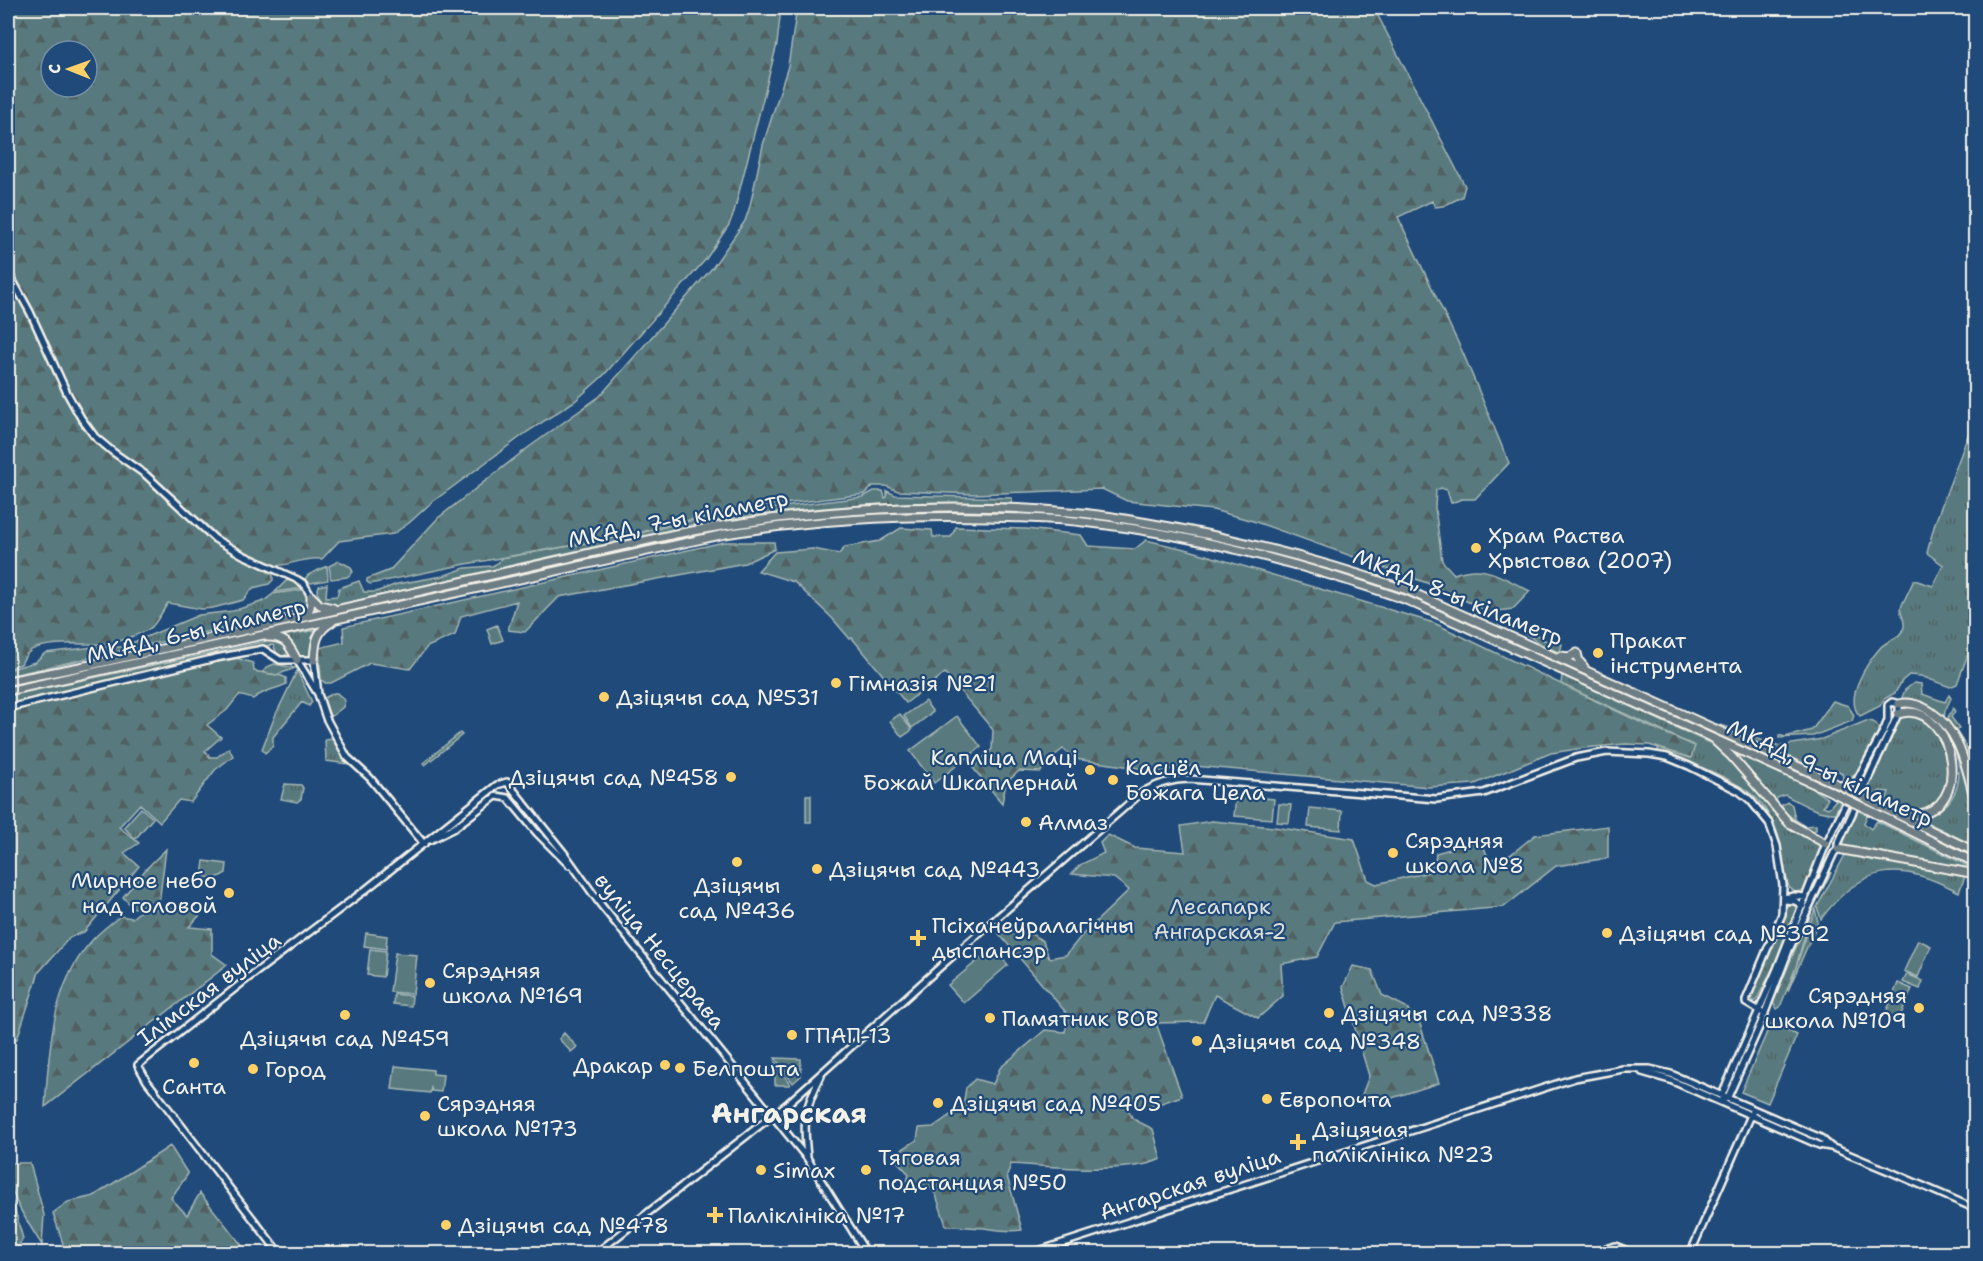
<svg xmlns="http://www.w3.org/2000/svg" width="1983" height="1261" font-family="'Shantell Sans',sans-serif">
<defs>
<pattern id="grass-tufts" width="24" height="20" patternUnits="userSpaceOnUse" patternTransform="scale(1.5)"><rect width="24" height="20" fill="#597a7e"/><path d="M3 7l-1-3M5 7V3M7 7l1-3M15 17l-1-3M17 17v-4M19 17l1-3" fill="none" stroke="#516162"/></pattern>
<pattern id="forest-firs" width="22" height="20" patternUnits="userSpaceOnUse" patternTransform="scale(1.5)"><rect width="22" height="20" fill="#597a7e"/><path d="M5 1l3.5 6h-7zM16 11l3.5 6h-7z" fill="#516162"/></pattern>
</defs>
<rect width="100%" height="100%" fill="#1f4a7a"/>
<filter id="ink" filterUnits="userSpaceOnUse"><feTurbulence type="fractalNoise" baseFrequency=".0167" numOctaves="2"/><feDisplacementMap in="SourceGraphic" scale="12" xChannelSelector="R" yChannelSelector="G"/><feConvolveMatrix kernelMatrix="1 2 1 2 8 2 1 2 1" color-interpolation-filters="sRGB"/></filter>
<g filter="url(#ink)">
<!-- grass -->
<path fill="url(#grass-tufts)" stroke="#a6b6b3" stroke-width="1.5" d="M1975 417V635L1957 684 1950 687 1921 676 1909 675 1902 681 1895 693 1884 699 1880 706 1860 716C1843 699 1867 663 1880 648 1887 640 1901 639 1904 627 1905 621 1901 614 1900 609L1914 580 1933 586 1943 565 1927 553 1935 523Z
M874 491H883L885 498 887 497V491L895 495 1012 498V503C900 501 796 506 686 526L337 605 323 603 317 592 319 586 327 584 326 597 337 596 339 588 359 581 364 592H376L397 584 443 576 465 568 492 566 498 563 501 558 632 535 690 521 742 512 863 497Z
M339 561 351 567 353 572 347 577 331 579 329 566Z
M327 566 328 580 311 583 306 582 305 579 308 575Z
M291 580 301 584 303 588 275 592 286 581Z
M301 590H304L308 601 307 606 287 614 8 676V670L35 662 45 653 94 647H122L199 615 233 611 264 601 273 594Z
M1528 628 1544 640 1562 644 1560 653 1539 643 1525 633Z
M317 630 312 638 310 656 298 657 287 639 282 636Z
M272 640 284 643 288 653 284 656 278 655 273 645 245 648 8 705V696Z
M274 664 295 668 277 675 262 673 267 667Z
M297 671 312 702 309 706 302 702 273 737V746L265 753 262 749 275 716Z
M1562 675 1718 747 1752 781 1785 822 1821 846 1822 849 1807 890 1795 892 1789 887C1783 869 1783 850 1777 832 1772 821 1767 809 1758 800 1737 779 1687 760 1658 752V747L1691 758 1694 746 1561 684Z
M1914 683 1921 684 1922 694 1945 702 1949 695 1951 698 1945 711 1944 719 1901 700 1905 690Z
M334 693H337L345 701 343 707 332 716 329 715 322 699Z
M1833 701 1848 706 1854 715 1852 721 1813 736 1779 738V735L1785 737 1812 730Z
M1908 705 1924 711 1941 723 1954 741 1975 816V846L1918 818C1929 815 1939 812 1947 804 1972 777 1954 732 1926 715 1919 710 1911 710 1904 708Z
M1953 708 1955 712 1951 717 1959 728 1956 731 1968 749 1971 747 1975 755V796L1959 737 1947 719Z
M1904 715C1926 716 1932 724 1942 743 1947 752 1954 762 1955 772 1956 811 1913 819 1886 801L1889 792 1880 791 1874 798 1864 823 1871 829 1877 821 1970 867 1972 869 1970 870 1845 848 1843 840 1895 724Z
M1866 721C1873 721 1879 723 1878 731 1878 743 1863 763 1857 774 1851 785 1847 797 1842 808L1838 812 1853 775 1835 813C1817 814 1801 803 1785 795L1777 798 1775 806 1738 757 1742 756 1810 787 1828 799 1823 806 1828 808C1837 802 1845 784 1842 773L1837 770 1835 777 1713 723 1737 730 1768 743 1781 746 1822 739Z
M460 733 462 735 425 765 423 763Z
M332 739 349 764 326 761 325 740Z
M285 784 301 785 303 788 301 799 297 802 281 799Z
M806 795H811V822H806Z
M1788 802 1792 805 1795 819 1804 826 1816 825V830L1811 831 1783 811 1782 805Z
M141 808 153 818 135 839 124 827Z
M1846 853 1966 874 1959 892C1899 861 1863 863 1821 919L1817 907Z
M204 861 227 864 226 873 217 878 202 877Z
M1830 872 1831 873 1812 910 1796 967 1780 1007 1777 1009 1773 1003 1815 902Z
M1790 903 1796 905 1798 909 1774 966 1756 1001 1754 1002 1751 996 1787 907Z
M1815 909 1818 922 1788 991Z
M1771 1023 1797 1035 1768 1103 1741 1092Z
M775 1058 801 1059V1076L793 1083Z
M775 1062 790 1084V1085H775Z"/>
<!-- forest -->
<path fill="url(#forest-firs)" stroke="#a6b6b3" stroke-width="1.5" fill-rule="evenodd" d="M8 8H781L777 44 734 212 729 225 706 259 604 375 575 401 527 432 431 503 409 523 393 534 339 541 322 559C304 556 286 568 268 566L265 570 273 575V580L269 584 253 588 243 600 213 608 201 609 168 603C163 610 155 626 149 629 145 632 115 643 110 644 87 645 59 641 36 648 28 650 24 657 21 664L8 669ZM51 51H87V87H51Z
M797 8H1374L1465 186 1462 197 1443 206 1435 207 1432 201 1398 217 1463 353 1509 463 1475 499H1462L1451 503 1447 490 1441 488 1436 490 1435 507 1442 561 1454 574C1486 563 1501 577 1530 591L1513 609 1490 612 1427 583 1253 521 1213 510 1127 501 1102 489 974 494 898 491 886 486H873L865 494 767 506 673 523 632 535 466 564 370 584 367 582V579L390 570 438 518 525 450 600 396 713 267 745 221 750 206 763 145 788 66Z
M956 527 1026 529 1081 535 1088 546 1135 549 1146 540 1189 550 1434 623 1646 725 1695 746 1691 758 1649 745 1625 744 1584 748 1551 753 1475 784 1429 787 1194 766 1160 771 1075 759 1063 749 1045 763 1041 772 1019 771 1006 783 1002 803 973 768 992 749 993 730 945 673 906 703 852 638 850 639 832 618 794 582 758 571 775 552 813 549 839 554 845 547 880 541 901 528 932 530 933 537H951Z
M724 542H774L775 549 745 563 559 597 525 632 508 630 517 601 461 616 455 635 427 647 410 669 370 663 331 683H325L321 679 319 648 344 642 343 627Z
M236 658 253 663 254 671 282 676 286 678V684C274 690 264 690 253 699L239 695 227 710 207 725 221 737 205 751 210 757H217L229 748 233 756 215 770 191 802 179 800 160 822 140 804 119 827 139 843 124 853 139 866 84 932 70 937 39 972 17 1039 8 1045V712L178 670Z
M1212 821 1274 827 1354 839 1368 880 1376 884 1429 872 1435 862 1436 853 1481 840 1489 860 1510 855 1535 835 1608 826V858L1556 866 1504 907 1335 922 1317 957 1281 964 1283 996 1258 1018 1215 995 1203 1022 1156 1023 1182 1096 1147 1108 1123 1100 1133 1119 1153 1129 1161 1159C1127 1175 1050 1166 1011 1164L1007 1176 1022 1230C1008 1232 998 1230 984 1228 972 1227 959 1227 946 1225L936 1195 930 1187 918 1189 907 1182 909 1174 892 1156 917 1140 919 1128 933 1127 963 1106 966 1088 975 1079 993 1084 1000 1068 1045 1030 1065 1032 1069 1016 999 934 1021 928 1043 941 1049 958 1066 955 1082 935 1129 890 1114 878 1071 874 1080 865 1104 853 1100 843 1108 835 1135 848 1185 852 1181 826Z
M166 849 159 903 133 908 123 897 146 869Z
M162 908 199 911 200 915 189 927 212 929V954L227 965 45 1107C49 1052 51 988 89 944 97 933 109 925 120 916L132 918 142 910Z
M1353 966 1372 970 1382 995 1404 1006 1419 1021 1439 1083 1389 1099 1360 1100 1369 1076 1343 987Z
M170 1146 188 1174 171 1198 187 1215 200 1193 248 1253H66L53 1213 68 1202 94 1196Z
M8 1163H30L44 1215 42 1245C26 1219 7 1195 8 1163Z
M8 1185 23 1239 14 1253H8Z"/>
<!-- pitch -->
<path fill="#597a7e" stroke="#a6b6b3" stroke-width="1.5" d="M497 625 503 640 492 644 487 629Z
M925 701 933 712 912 728 904 716Z
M900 714 912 730 902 737 890 721Z
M957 716 981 747 934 783 910 751Z
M1236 795 1274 799 1272 819 1234 816Z
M1279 804 1291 805 1289 823 1277 822Z
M1310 808 1342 811 1341 830 1308 827Z
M366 933 387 936 386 949 364 946Z
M1918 940 1931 946 1918 977 1904 971Z
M994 947 1008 965 964 1003 948 985Z
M370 949 386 951 383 977 367 975Z
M395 953 417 955 413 994 390 992Z
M1907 974 1923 981 1920 989 1903 982Z
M1898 983 1912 989 1898 1021 1885 1015Z
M394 994 412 996 411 1006 393 1004Z
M564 1033 577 1047 571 1052 559 1039Z
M395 1066 433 1070V1074L443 1075 441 1092 432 1091 431 1088 430 1093 392 1089Z"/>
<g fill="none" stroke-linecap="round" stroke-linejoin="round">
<defs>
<path id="secondary" d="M8 272 30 312 67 393 81 418 95 437 113 452 146 475 215 539 243 555 298 580 304 584 311 596
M297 660 318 694 326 718 347 757 370 778 424 844
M1892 702 1899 704V712L1838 844V849L1834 853 1789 950 1761 1023 1728 1097 1722 1101V1095L1777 969 1826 844 1858 778 1884 730 1888 720V705Z
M8 708 216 658 263 649 280 660H314L318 694
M430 840 454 828 496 796 508 798 537 833 569 865
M1783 898 1794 896 1806 897
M1785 900 1795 901 1803 906
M1642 1072 1670 1080 1819 1145 1831 1147 1891 1172 1976 1209
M807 1156C803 1120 804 1109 821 1076
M280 1254 147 1081 138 1065 243 982 364 891 497 785 507 782 564 853 601 905 807 1158 867 1254
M595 1254 786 1105 940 967 1140 794C1156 784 1171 779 1189 779L1436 799 1484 793 1576 758 1607 752 1649 754 1667 757 1689 766 1739 791 1750 800 1769 823 1777 846 1783 885 1782 914 1746 1000V1003L1765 1014
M1029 1254 1575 1078 1623 1069H1650L1671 1074 1821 1138 1831 1147
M1589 1254 1615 1246 1635 1254
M1690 1254 1752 1113"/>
<path id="highway" d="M311 596 320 605 333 608
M301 616C311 611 311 606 311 596
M268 637C286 637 289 645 297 660
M1561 656 1569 657 1577 653 1579 661 1584 667
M314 660C315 643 316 631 332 622
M8 681 90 665 675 534C808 509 945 500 1081 513 1103 515 1126 519 1148 523 1237 538 1322 561 1407 590L1837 784
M8 691 725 534C812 520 899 515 987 517 1019 518 1051 518 1083 522 1193 534 1300 563 1404 599L1832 792
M1899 704C1910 701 1920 705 1930 711 1962 732 1966 770 1976 804
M1716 742 1731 756 1789 823 1826 844
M1878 805 1976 852
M1892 812C1983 835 1956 695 1898 714
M1875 813 1976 863
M1838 849 1976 874"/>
</defs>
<!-- secondary casing -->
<use href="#secondary" stroke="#f4f1e8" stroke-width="10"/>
<!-- highway casing -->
<use href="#highway" stroke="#f4f1e8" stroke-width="11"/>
<!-- secondary -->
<use href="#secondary" stroke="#1f4a7a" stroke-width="5"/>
<!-- highway -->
<use href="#highway" stroke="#6d7d84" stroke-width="7"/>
<defs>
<path id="highway-bridge" d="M1837 784 1878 805
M1832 792 1875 813"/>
</defs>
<!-- highway-bridge casing -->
<use href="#highway-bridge" stroke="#f4f1e8" stroke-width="11" stroke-linecap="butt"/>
<!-- highway-bridge -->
<use href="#highway-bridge" stroke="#6d7d84" stroke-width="7"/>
</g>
</g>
<!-- markers -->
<g fill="#ffd166" stroke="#1f4a7a" stroke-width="2">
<circle cx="1476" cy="548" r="6"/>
<circle cx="1598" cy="653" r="6"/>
<circle cx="836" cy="683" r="6"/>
<circle cx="604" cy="697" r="6"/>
<circle cx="1090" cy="770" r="6"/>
<circle cx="731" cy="777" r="6"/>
<circle cx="1113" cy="780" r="6"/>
<circle cx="1026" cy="822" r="6"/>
<circle cx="1393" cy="853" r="6"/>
<circle cx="737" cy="862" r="6"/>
<circle cx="817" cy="869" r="6"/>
<circle cx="229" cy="893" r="6"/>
<circle cx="1607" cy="933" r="6"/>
<path d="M915 929h6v6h6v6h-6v6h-6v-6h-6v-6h6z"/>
<circle cx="430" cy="983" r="6"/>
<circle cx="1919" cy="1008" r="6"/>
<circle cx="1329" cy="1013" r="6"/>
<circle cx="345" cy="1015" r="6"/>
<circle cx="990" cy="1018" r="6"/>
<circle cx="792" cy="1035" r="6"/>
<circle cx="1197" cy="1041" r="6"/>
<circle cx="194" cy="1063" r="6"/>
<circle cx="665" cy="1065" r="6"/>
<circle cx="680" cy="1068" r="6"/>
<circle cx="253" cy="1069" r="6"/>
<circle cx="1267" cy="1099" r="6"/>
<circle cx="938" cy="1103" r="6"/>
<circle cx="425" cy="1116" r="6"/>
<path d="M1295 1133h6v6h6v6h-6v6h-6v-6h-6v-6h6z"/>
<circle cx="761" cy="1170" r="6"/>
<circle cx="866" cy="1170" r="6"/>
<path d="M712 1206h6v6h6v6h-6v6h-6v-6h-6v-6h6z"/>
<circle cx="446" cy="1225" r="6"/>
</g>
<g text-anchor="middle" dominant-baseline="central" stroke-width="4.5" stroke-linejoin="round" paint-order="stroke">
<!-- street labels -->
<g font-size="22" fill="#f4f1e8" stroke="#1f4a7a">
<text transform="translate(678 519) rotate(-11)">МКАД, 7-ы кіламетр</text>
<text transform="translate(1458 597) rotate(22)">МКАД, 8-ы кіламетр</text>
<text transform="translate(196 631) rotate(-13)">МКАД, 6-ы кіламетр</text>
<text transform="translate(1830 773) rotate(25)">МКАД, 9-ы кіламетр</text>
<text transform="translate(660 951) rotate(51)">вуліца Несцерава</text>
<text transform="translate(209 989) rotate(-37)">Ілімская вуліца</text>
<text transform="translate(1190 1184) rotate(-18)">Ангарская вуліца</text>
</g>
<!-- poi labels -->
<g font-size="22" fill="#f4f1e8" stroke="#1f4a7a" text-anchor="start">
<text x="1488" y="535">Храм Раства<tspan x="1488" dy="25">Хрыстова (2007)</tspan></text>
<text x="1610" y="640">Пракат<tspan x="1610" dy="25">інструмента</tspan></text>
<text x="848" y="683">Гімназія №21</text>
<text x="616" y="697">Дзіцячы сад №531</text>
<text x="1078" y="757" text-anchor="end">Капліца Маці<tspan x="1078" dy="25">Божай Шкаплернай</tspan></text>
<text x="1125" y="767">Касцёл<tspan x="1125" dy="25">Божага Цела</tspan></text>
<text x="719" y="777" text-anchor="end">Дзіцячы сад №458</text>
<text x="1038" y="822">Алмаз</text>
<text x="1405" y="840">Сярэдняя<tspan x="1405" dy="25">школа №8</tspan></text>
<text x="829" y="869">Дзіцячы сад №443</text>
<text x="217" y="880" text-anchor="end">Мирное небо<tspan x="217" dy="25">над головой</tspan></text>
<text x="737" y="885" text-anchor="middle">Дзіцячы<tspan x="737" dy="25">сад №436</tspan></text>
<text x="932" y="925">Псіханеўралагічны<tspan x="932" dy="25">дыспансэр</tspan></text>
<text x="1619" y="933">Дзіцячы сад №392</text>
<text x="442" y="970">Сярэдняя<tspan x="442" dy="25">школа №169</tspan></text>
<text x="1907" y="995" text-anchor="end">Сярэдняя<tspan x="1907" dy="25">школа №109</tspan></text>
<text x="1341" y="1013">Дзіцячы сад №338</text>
<text x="1002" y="1018">Памятник ВОВ</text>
<text x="804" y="1035">ГПАП-13</text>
<text x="345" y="1038" text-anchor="middle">Дзіцячы сад №459</text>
<text x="1209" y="1041">Дзіцячы сад №348</text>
<text x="653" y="1065" text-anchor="end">Дракар</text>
<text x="692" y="1068">Белпошта</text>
<text x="265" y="1069">Город</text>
<text x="194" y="1086" text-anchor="middle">Санта</text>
<text x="1279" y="1099">Европочта</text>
<text x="437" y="1103">Сярэдняя<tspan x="437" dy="25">школа №173</tspan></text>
<text x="950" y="1103">Дзіцячы сад №405</text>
<text x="1312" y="1129">Дзіцячая<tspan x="1312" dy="25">паліклініка №23</tspan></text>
<text x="878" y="1157">Тяговая<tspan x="878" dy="25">подстанция №50</tspan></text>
<text x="773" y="1170">Simax</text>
<text x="728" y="1215">Паліклініка №17</text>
<text x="458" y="1225">Дзіцячы сад №478</text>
</g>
<!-- park labels -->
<g font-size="22" fill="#dddfd8" stroke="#1f4a7a">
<text x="1220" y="906">Лесапарк<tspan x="1220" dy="25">Ангарская-2</tspan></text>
</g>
<!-- district labels -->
<g font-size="28" font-weight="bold" fill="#f4f1e8" stroke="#1f4a7a">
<text x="789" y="1113">Ангарская</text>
</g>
</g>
<!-- margin -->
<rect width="1983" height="1261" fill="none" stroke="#1f4a7a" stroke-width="30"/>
<rect x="15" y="15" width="1953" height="1231" fill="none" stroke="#f4f1e8" stroke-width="2" filter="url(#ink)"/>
<!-- north arrow -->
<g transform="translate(69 69) rotate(271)"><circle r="28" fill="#1f4a7a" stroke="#748da6" stroke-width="1.5"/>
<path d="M0-4.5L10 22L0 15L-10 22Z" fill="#ffd166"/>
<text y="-9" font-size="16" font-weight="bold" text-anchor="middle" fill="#f4f1e8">С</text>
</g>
</svg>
